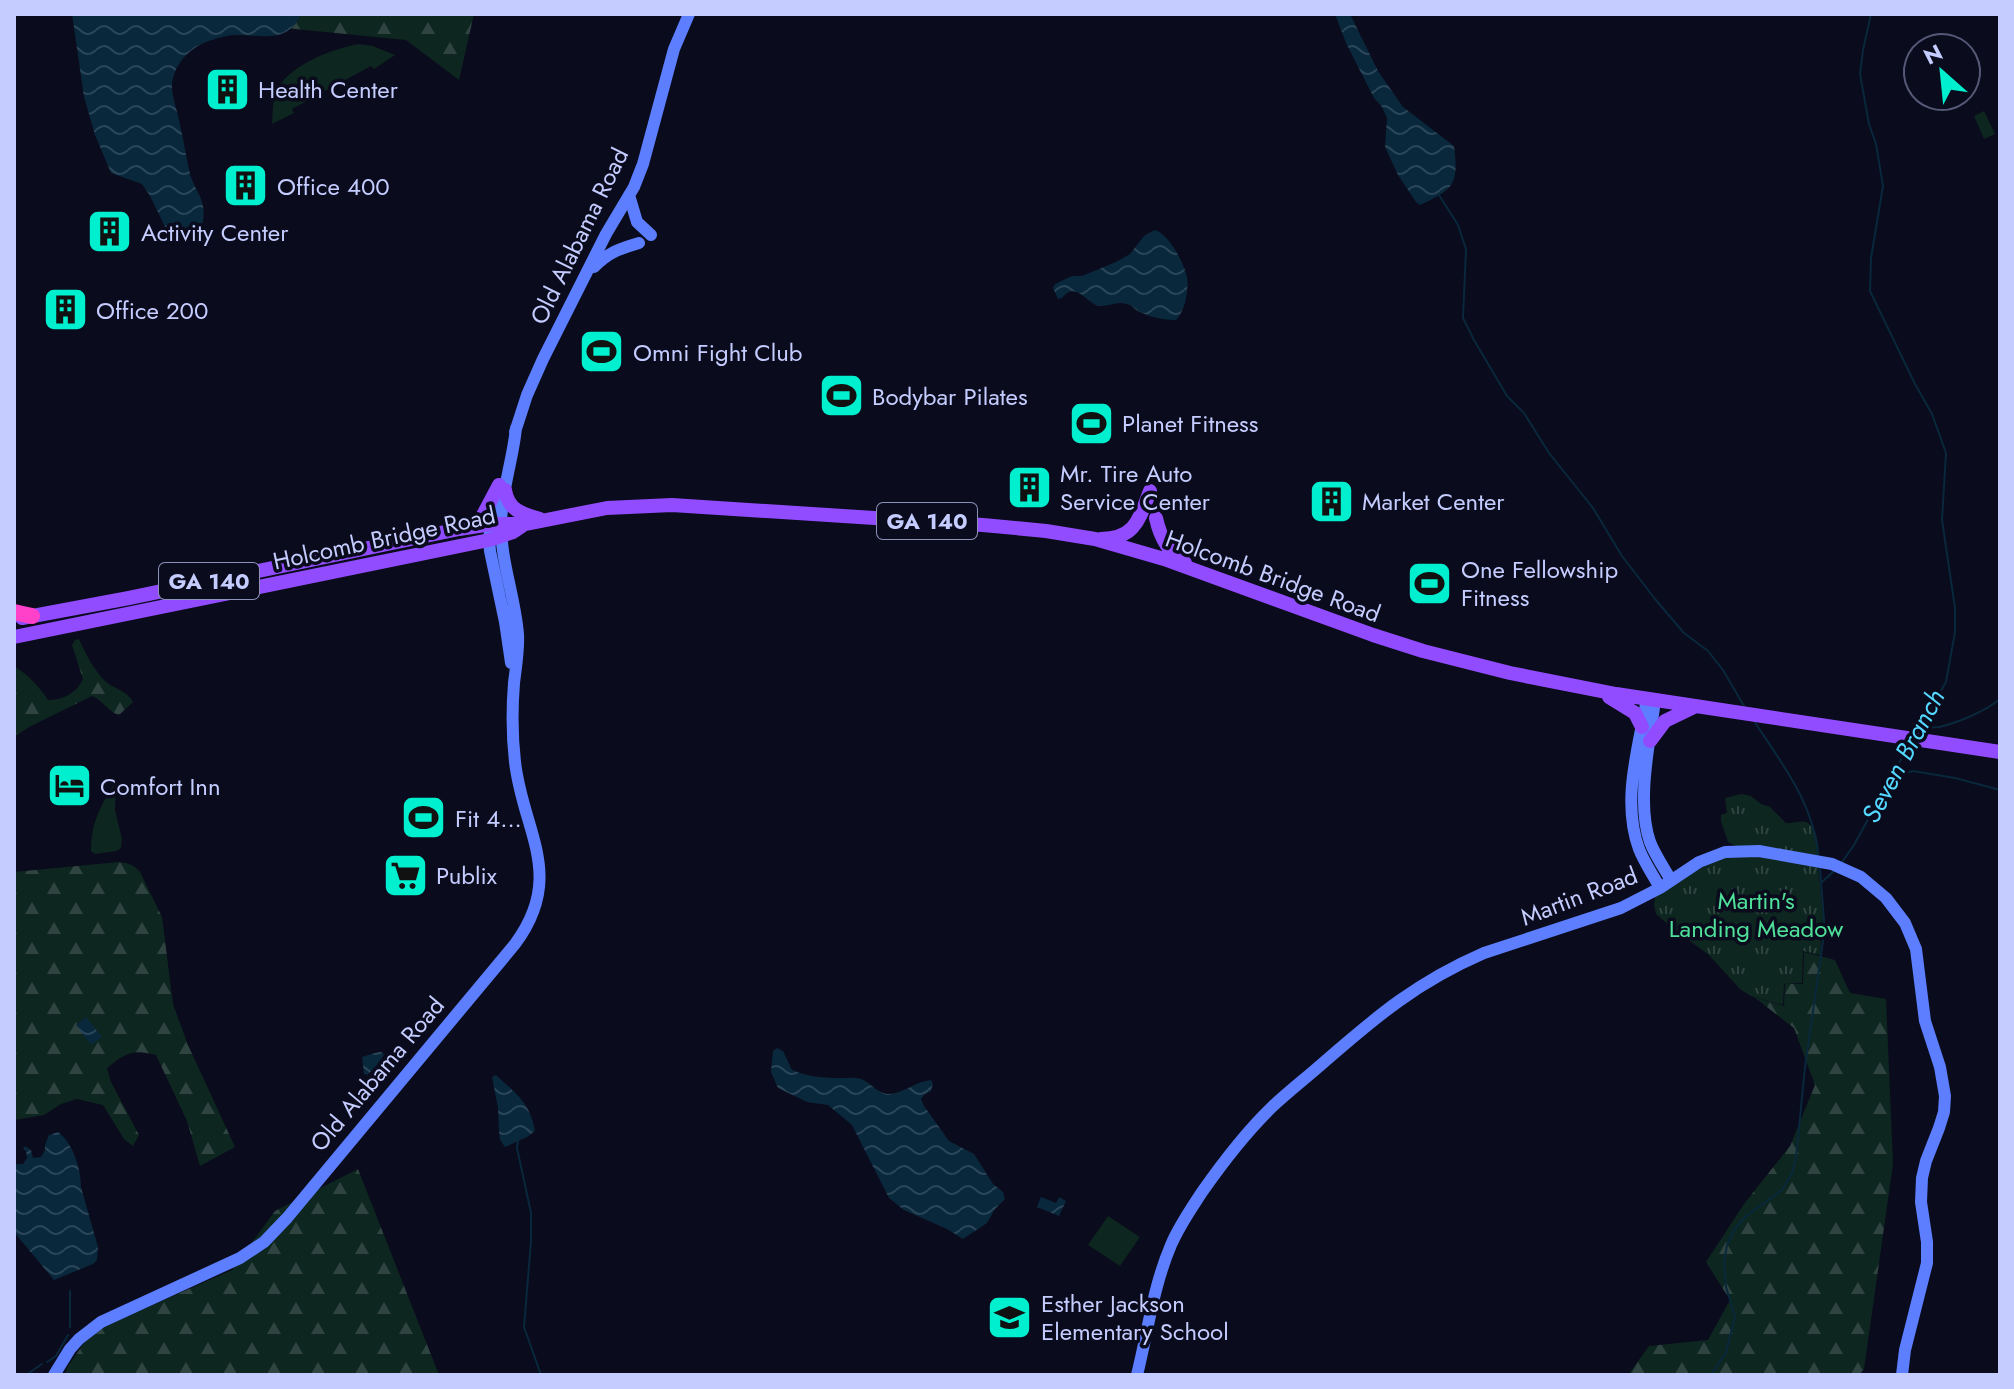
<svg xmlns="http://www.w3.org/2000/svg" width="2014" height="1389" font-family="Jost,sans-serif">
<defs>
<pattern id="forest-firs" width="22" height="20" patternUnits="userSpaceOnUse" patternTransform="scale(2)"><rect width="22" height="20" fill="#0d261f"/><path d="M5 1l3.5 6h-7zM16 11l3.5 6h-7z" fill="#2f4441"/></pattern>
<pattern id="park-tufts" width="24" height="20" patternUnits="userSpaceOnUse" patternTransform="scale(2)"><rect width="24" height="20" fill="#0d261f"/><path d="M3 7l-1-3M5 7V3M7 7l1-3M15 17l-1-3M17 17v-4M19 17l1-3" fill="none" stroke="#2f4441"/></pattern>
<pattern id="water-waves" width="16" height="10" patternUnits="userSpaceOnUse" patternTransform="scale(2)"><rect width="16" height="10" fill="#09283c"/><path d="M0 5q4-4 8 0t8 0" fill="none" stroke="#2b4659"/></pattern>
</defs>
<rect width="100%" height="100%" fill="#0a0b1c"/>
<!-- grass -->
<path fill="#0d261f" d="M359 44 373 46 395 55 374 69 371 66 292 109 294 113 272 124C273 112 272 96 279 86 295 63 332 49 359 44Z
M1984 111 1995 134 1984 139 1974 116Z
M113 786H116L115 810 122 839 121 848 117 851 95 854 91 851C90 827 100 806 113 786Z
M1108 1216 1140 1237 1120 1266 1088 1245Z"/>
<!-- forest -->
<path fill="url(#forest-firs)" d="M282 14H474L459 80 406 40 285 28Z
M79 639C85 653 93 668 103 679 112 689 126 689 133 702L119 715C108 712 103 700 92 696L29 727 14 737V666C28 675 38 685 48 700 63 700 77 693 83 679L72 645 75 640Z
M119 862C129 863 134 865 140 872L162 917 173 1004 188 1045 235 1147 200 1166 187 1121 156 1055C132 1049 126 1053 107 1068L111 1082 139 1135 133 1146 124 1139 103 1105 77 1099 61 1104 44 1115 14 1120V872Z
M1804 952 1835 960 1850 993 1886 999 1893 1164 1864 1369 1859 1375H1628L1649 1346 1708 1340 1730 1300 1706 1262 1744 1204 1790 1146 1815 1085 1794 1028 1754 997 1784 1006 1785 984H1803Z
M358 1169 439 1375H65L68 1366 84 1343 105 1326 232 1270 275 1211Z"/>
<!-- park -->
<path fill="url(#park-tufts)" d="M1741 794 1751 796 1761 804 1770 807 1786 823C1792 824 1801 820 1806 822 1819 828 1819 849 1819 861L1738 847 1728 842 1721 821V815L1727 813 1725 798Z
M1736 854 1818 863 1823 917 1820 955 1803 951 1802 983 1784 984 1783 1005 1751 996 1740 989 1709 955 1672 928 1656 914 1654 906 1655 897 1696 869Z"/>
<!-- water -->
<path fill="url(#water-waves)" d="M72 14H301C288 44 262 35 237 35 229 35 220 37 212 40 192 45 171 65 172 89 173 100 178 113 180 125 184 141 186 158 190 174 197 196 208 200 202 226L180 238 169 235 150 196 142 184 111 173 95 135 84 97Z
M1335 14H1350L1378 71 1403 107 1454 146C1459 184 1454 189 1420 205L1416 202 1398 175 1385 147 1387 118 1382 107 1374 98 1346 43Z
M1155 230C1169 234 1184 263 1187 277 1189 290 1185 311 1176 320 1163 320 1149 317 1138 311 1130 306 1136 307 1127 304 1117 301 1110 306 1101 306 1087 306 1077 279 1062 298L1058 299 1053 288 1055 284 1072 276H1082L1116 262 1130 254 1144 236Z
M86 1017 102 1037 91 1045 76 1025Z
M777 1048 783 1051 792 1070C808 1077 824 1078 842 1078 848 1078 854 1077 861 1079 870 1082 878 1094 888 1094 903 1094 916 1081 931 1080L933 1084 931 1091 924 1095 921 1099 924 1106 949 1141 974 1154 993 1184 1003 1192 1005 1199 995 1209 987 1223 963 1239 947 1229 904 1210 889 1198 852 1125 828 1105 807 1102 778 1088 771 1072 773 1051Z
M378 1052H382L384 1055C380 1062 373 1070 367 1075L364 1074 362 1057Z
M496 1075C516 1094 530 1102 535 1131L527 1137 505 1147 500 1140 499 1131 498 1108 492 1077Z
M58 1132C73 1143 81 1169 81 1187L98 1247 97 1260 93 1264 54 1280 14 1232V1164H23L27 1158 26 1151 23 1149 25 1146 31 1150 33 1158 41 1157 45 1150V1145L49 1135Z
M1041 1197 1056 1203 1059 1197 1066 1201 1059 1216 1037 1207Z"/>
<g fill="none" stroke-linecap="round" stroke-linejoin="round">
<!-- stream -->
<path stroke="#09283c" stroke-width="2" d="M1871 14 1863 50 1860 74 1869 124 1876 144 1883 186 1871 258 1870 291 1915 384 1932 414 1946 453 1942 520 1955 608V632L1946 682 1916 734
M1439 195 1458 225 1466 249 1463 318 1474 340 1507 396 1524 413 1549 453 1593 508 1622 556 1655 599 1684 633 1708 651 1723 670 1744 706
M1754 721C1782 764 1813 802 1818 854
M1919 729C1926 727 1932 728 1939 727 1957 723 1986 711 2000 699
M1894 776 1913 771 1955 778 2000 790
M1842 862 1854 845 1910 743
M1822 882 1835 870
M518 1141 517 1148 531 1213V1241L524 1327 541 1375
M70 1327V1291
M47 1362 56 1356 68 1335
M26 1375 42 1364
M1711 1375 1726 1352 1735 1317 1726 1287 1724 1263 1727 1245 1734 1230 1745 1217 1782 1190 1792 1173 1796 1158 1805 1067 1823 941 1824 920 1820 869"/>
<!-- secondary -->
<path stroke="#5c7eff" stroke-width="12" d="M629 195 637 222 651 235
M594 267C609 252 619 249 639 243
M515 432 527 395 543 359 606 234 634 187 643 164 674 49 689 14
M494 500 489 540 490 551 505 622 511 663
M1647 698C1639 747 1621 800 1639 849 1644 862 1653 875 1660 888
M1655 700C1650 741 1636 802 1650 842 1655 855 1664 868 1671 880
M54 1375 70 1349 79 1339 101 1322 240 1258 264 1242 287 1218 515 944C566 875 523 832 515 762 512 736 512 708 514 683 516 666 519 650 518 634 515 597 501 562 501 525 501 492 513 460 516 428
M1137 1375C1148 1331 1153 1287 1171 1245 1179 1226 1191 1209 1202 1192 1223 1162 1245 1133 1272 1107 1288 1092 1306 1078 1323 1063 1377 1016 1417 982 1484 953L1621 908 1660 888 1699 862 1725 852 1759 851 1832 864 1861 877 1886 898 1905 923 1916 949 1925 1021 1940 1067 1945 1096 1944 1112 1939 1128 1926 1161 1922 1178 1921 1202 1927 1242V1263L1905 1350 1902 1375"/>
<!-- primary -->
<path stroke="#924cff" stroke-width="14" d="M505 490C508 510 522 514 540 519
M1156 518C1160 537 1169 553 1185 563
M471 527 482 517 499 485
M1101 539C1136 538 1139 519 1150 491
M22 618 129 598 459 529 491 524H526L607 508 672 505 983 525 1046 531 1095 539 1164 559 1373 635 1423 651 1510 673 1616 694 2000 752
M14 637 489 540 513 532 522 526
M1609 697 1635 713 1642 727
M1650 741 1665 721 1696 706"/>
<!-- highway -->
<path stroke="#ff40c9" stroke-width="16" d="M14 612 32 616"/>
</g>
<!-- icons -->
<defs>
<symbol id="building-square" viewBox="-11 -11 22 22"><rect x="-9" y="-9" width="18" height="18" rx="4" fill="#00f0cf" stroke="#0a0b1c"/><path d="M-4-6H4V6H1V3H-1V6H-4ZM-2.5-4.3h1.7v1.8h-1.7ZM.8-4.3h1.7v1.8H.8ZM-2.5-1h1.7V.8h-1.7ZM.8-1h1.7V.8H.8Z" fill="#111"/></symbol>
<symbol id="stadium-square" viewBox="-11 -11 22 22"><rect x="-9" y="-9" width="18" height="18" rx="4" fill="#00f0cf" stroke="#0a0b1c"/><path d="M0-5a6.5 5 0 1 0 0 10a6.5 5 0 1 0 0-10ZM-3.5-1.8h7v3.6h-7Z" fill="#111"/></symbol>
<symbol id="hotel-square" viewBox="-11 -11 22 22"><rect x="-9" y="-9" width="18" height="18" rx="4" fill="#00f0cf" stroke="#0a0b1c"/><path d="M-6-4.5h1.5V1H6V5H4.5V3h-9V5H-6ZM-4 0a1.8 1.8 0 1 1 3.6 0ZM.5 0V-2.5h3Q6-2.5 6 0Z" fill="#111"/></symbol>
<symbol id="supermarket-square" viewBox="-11 -11 22 22"><rect x="-9" y="-9" width="18" height="18" rx="4" fill="#00f0cf" stroke="#0a0b1c"/><path d="M-6-5.5h2.5l.6 2H6L4.5 2H-2.5L-4.4-4H-6ZM-1.5 3.2a1.3 1.3 0 1 0 .1 0ZM3 3.2a1.3 1.3 0 1 0 .1 0Z" fill="#111"/></symbol>
<symbol id="school-square" viewBox="-11 -11 22 22"><rect x="-9" y="-9" width="18" height="18" rx="4" fill="#00f0cf" stroke="#0a0b1c"/><path d="M0-5L7-2L0 1L-7-2ZM-4 1L0 2.5L4 1V4Q0 6-4 4Z" fill="#111"/></symbol>
</defs>
<g fill-rule="evenodd">
<use href="#building-square" x="202" y="64" width="51" height="51"/>
<use href="#building-square" x="220" y="160" width="51" height="51"/>
<use href="#building-square" x="84" y="206" width="51" height="51"/>
<use href="#building-square" x="40" y="284" width="51" height="51"/>
<use href="#stadium-square" x="576" y="326" width="51" height="51"/>
<use href="#stadium-square" x="816" y="370" width="51" height="51"/>
<use href="#stadium-square" x="1066" y="398" width="51" height="51"/>
<use href="#building-square" x="1004" y="462" width="51" height="51"/>
<use href="#building-square" x="1306" y="476" width="51" height="51"/>
<use href="#stadium-square" x="1404" y="558" width="51" height="51"/>
<use href="#hotel-square" x="44" y="760" width="51" height="51"/>
<use href="#stadium-square" x="398" y="792" width="51" height="51"/>
<use href="#supermarket-square" x="380" y="850" width="51" height="51"/>
<use href="#school-square" x="984" y="1292" width="51" height="51"/>
</g>
<g text-anchor="middle" dominant-baseline="central" stroke-width="7" stroke-linejoin="round" paint-order="stroke">
<!-- shield labels -->
<g fill="#0a0b1c" stroke="#8d92bb" stroke-width="2">
<rect x="877" y="503" width="100" height="36" rx="6"/>
<rect x="159" y="563" width="100" height="36" rx="6"/>
</g>
<g font-size="22" font-weight="bold" fill="#c5ccff">
<text x="927" y="521">GA 140</text>
<text x="209" y="581">GA 140</text>
</g>
<!-- poi labels -->
<g font-size="24" fill="#c5ccff" stroke="#0a0b1c" text-anchor="start">
<text x="258" y="89">Health Center</text>
<text x="277" y="186">Office 400</text>
<text x="141" y="232">Activity Center</text>
<text x="96" y="310">Office 200</text>
<text x="633" y="352">Omni Fight Club</text>
<text x="872" y="396">Bodybar Pilates</text>
<text x="1122" y="423">Planet Fitness</text>
<text x="1060" y="473">Mr. Tire Auto<tspan x="1060" dy="28">Service Center</tspan></text>
<text x="1362" y="501">Market Center</text>
<text x="1461" y="569">One Fellowship<tspan x="1461" dy="28">Fitness</tspan></text>
<text x="100" y="786">Comfort Inn</text>
<text x="455" y="818">Fit 4...</text>
<text x="436" y="875">Publix</text>
<text x="1041" y="1303">Esther Jackson<tspan x="1041" dy="28">Elementary School</tspan></text>
</g>
<!-- street labels -->
<g font-size="24" fill="#c5ccff" stroke="#0a0b1c">
<text transform="translate(579 236) rotate(-64)">Old Alabama Road</text>
<text transform="translate(384 538) rotate(-12)">Holcomb Bridge Road</text>
<text transform="translate(1273 576) rotate(20)">Holcomb Bridge Road</text>
<text transform="translate(1579 896) rotate(-21)">Martin Road</text>
<text transform="translate(377 1074) rotate(-50)">Old Alabama Road</text>
</g>
<!-- park labels -->
<g font-size="24" fill="#4fe19a" stroke="#0a0b1c">
<text x="1756" y="900">Martin's<tspan x="1756" dy="28">Landing Meadow</tspan></text>
</g>
<!-- water labels -->
<g font-size="26" font-style="italic" fill="#53d8ff" stroke="#0a0b1c">
<text transform="translate(1903 756) rotate(-62)">Seven Branch</text>
</g>
</g>
<!-- border -->
<rect width="2014" height="1389" fill="none" stroke="#c5ccff" stroke-width="32"/>
<!-- north arrow -->
<g transform="translate(1942 72) rotate(333)"><circle r="38" fill="#0a0b1c" stroke="#555877" stroke-width="2"/>
<path d="M0-6L14 30L0 20L-14 30Z" fill="#00f0cf"/>
<text y="-12" font-size="22" font-weight="bold" text-anchor="middle" fill="#c5ccff">N</text>
</g>
</svg>
